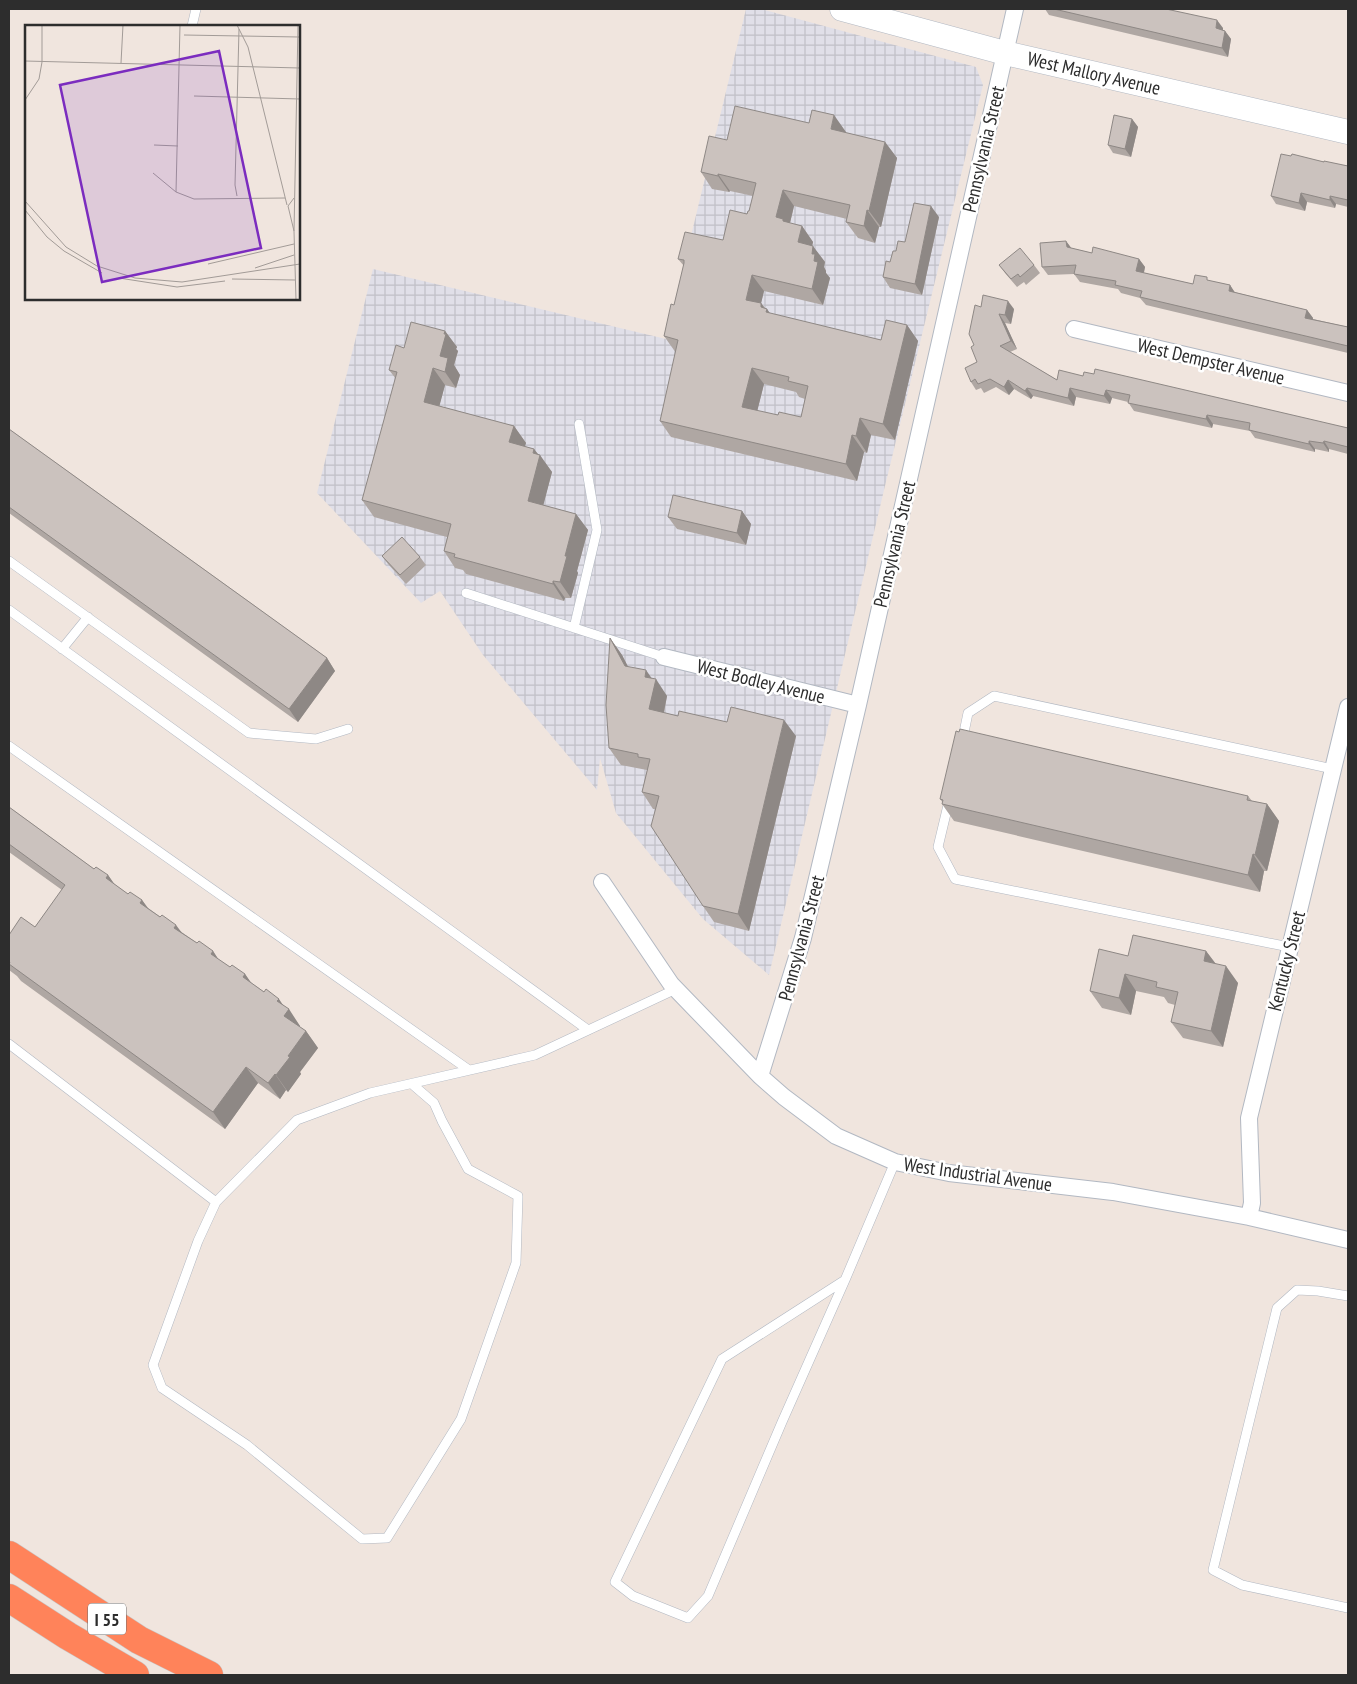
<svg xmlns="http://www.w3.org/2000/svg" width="1357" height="1684" font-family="'PT Sans Narrow',sans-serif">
<defs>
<pattern id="industrial-grid" width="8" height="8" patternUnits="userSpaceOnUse" patternTransform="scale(1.25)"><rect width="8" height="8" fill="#e0dfe8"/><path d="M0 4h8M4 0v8" fill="none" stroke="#c0c0c7"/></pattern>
</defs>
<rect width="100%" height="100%" fill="#f0e5de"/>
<!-- industrial -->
<path fill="url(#industrial-grid)" d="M746 9H761L976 67 983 85 884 490 769 975 703 919 616 813 600 758 597 790 483 655 440 591 421 603 317 493 373 269 666 339Z"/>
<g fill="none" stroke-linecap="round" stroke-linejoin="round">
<defs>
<path id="service" d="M192 26 196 9
M9 561 249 733 316 739 348 729
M466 593 664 657
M9 610 588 1030
M574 628 597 530 579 424
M62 649 88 617
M962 742 968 713 994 696 1333 769
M9 746 469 1070
M949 801 938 847 955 879 1289 947
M9 1044 216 1202 297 1120 370 1093 535 1055 676 989
M216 1202 198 1241 153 1365 162 1388 247 1445 362 1539 387 1538 461 1419 516 1263 518 1196 468 1169 442 1121 434 1103 412 1084
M845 1280 782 1422 708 1596 688 1618 633 1596 615 1582 722 1359 845 1280 895 1162
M1348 1296 1318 1291 1297 1290 1277 1308 1213 1570 1242 1585 1348 1608"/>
<path id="minor" d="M1074 329 1348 393
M664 657 858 705
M602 882 671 984 760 1076 784 1097 836 1136 895 1162 949 1173 1113 1192 1249 1217 1348 1240
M760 1076 803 938 858 705 1015 9
M1249 1217 1252 1203 1249 1118 1348 707"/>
<path id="secondary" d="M842 9 1005 53 1348 132"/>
<path id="motorway" d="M9 1555 139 1640 209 1675
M9 1598 68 1636 135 1675"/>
</defs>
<!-- service casing -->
<use href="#service" stroke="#b2b8c2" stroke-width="10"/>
<!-- minor casing -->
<use href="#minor" stroke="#b2b8c2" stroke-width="18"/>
<!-- secondary casing -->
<use href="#secondary" stroke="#b2b8c2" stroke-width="25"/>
<!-- motorway casing -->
<use href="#motorway" stroke="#c8c8c8" stroke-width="29"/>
<!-- service -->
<use href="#service" stroke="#fff" stroke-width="9"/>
<!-- minor -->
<use href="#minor" stroke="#fff" stroke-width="16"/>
<!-- secondary -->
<use href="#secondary" stroke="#fff" stroke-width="24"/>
<!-- motorway -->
<use href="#motorway" stroke="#ff835a" stroke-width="28"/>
</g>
<!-- wall -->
<path fill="#afa7a3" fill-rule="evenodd" d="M1045 9H1166L1223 28V30L1225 31 1231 39 1228 57 1049 15Z
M1132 119 1138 127 1131 157 1113 153 1108 145Z
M809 123 846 132V133L885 142 897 158 881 227H879L875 243 858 238 846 222 847 219 794 206 790 223 802 226 813 242 812 246 825 262 824 267 826 271V273L830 278 823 305 764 291 761 303 765 308 767 309 770 314 881 340 907 325 918 341 895 440 871 435 867 453 864 452 857 481 671 437 660 421 676 353 664 336 674 305 684 266 678 259 723 240 749 211 753 196 730 191 729 192 712 189 701 172 727 140ZM764 384 796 392 799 397 805 399 801 417 778 415 757 411Z
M1291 156 1348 166V207L1336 204 1335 208 1307 202 1305 211 1276 204 1271 196Z
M939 217 922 295 890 288 883 277 896 251 905 242Z
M1066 241 1071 248 1092 253 1139 259 1145 267 1144 273 1193 284 1210 281 1230 285 1234 292 1307 310 1313 318V319L1348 327V326V353L1146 305 1140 298 1121 293 1118 289 1080 282 1074 274 1048 275 1042 267Z
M999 265H1034L1040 273 1026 285 1024 282 1017 287 1005 273Z
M981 307 1014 309 1011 324 1005 323 1017 349 1010 352 1057 380 1083 376 1348 428V454L1329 449V452L1315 449V452L1255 438 1250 431 1213 424 1212 428 1134 411 1128 402 1112 398 1110 404 1076 397 1074 406 1033 396 1031 399 1014 389 1009 395 996 387 984 393 981 388 976 390 971 382 977 362 974 345Z
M445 331 457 347 456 349 458 351 454 365 460 375 456 388 445 385 439 406 514 426 526 443 524 446 534 449 552 472 543 505 576 514 588 530 577 571 578 573 571 598H565L564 601 466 574 463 570 455 568 444 551 447 537 374 517 362 500 396 379 389 370 404 348Z
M9 429 327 658 335 671 298 722 9 513Z
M742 511 751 524 746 545 677 529 668 517Z
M382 556 420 557 426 565 406 584 388 564Z
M610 638 622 655 628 667 652 679 667 696 664 713 678 716 727 722 796 736 749 931 714 922 703 906 655 809H653L642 792 647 770 621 765 609 748Z
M1248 796 1252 801 1267 804 1279 821 1267 871H1264L1260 892 954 821 942 804 943 803 940 799Z
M9 807 94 869 108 875 114 884 128 894 142 900 148 908 197 943 213 951 218 959 230 967 245 974 250 982 283 1005 300 1026V1027L306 1031 318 1048 300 1072 301 1074 288 1092 286 1090 280 1099 258 1083 225 1129 21 981 17 976 9 970V935L35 927 62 890 9 852Z
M1206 951 1216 964 1238 983 1223 1047 1183 1038 1171 1022 1175 1005 1168 1003 1164 997 1136 991 1131 1015 1102 1008 1090 991 1128 956Z"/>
<!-- shaded-wall -->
<path fill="#8e8885" d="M1217 20 1223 28 1222 37 1216 28Z
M1225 31 1231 39 1228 57 1222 48Z
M834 115 846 132 843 146 831 129Z
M1132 119 1138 127 1131 157 1125 149Z
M885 142 897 158 881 227 869 211Z
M718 174 730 191 729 192 718 176Z
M783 190 794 206 789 227 776 217Z
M1301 193 1307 202 1305 211 1299 203Z
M1330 196 1336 204 1335 208 1330 200Z
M931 206 939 217 922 295 915 284Z
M867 210 879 227 875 243 864 226Z
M802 226 813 242 809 259 798 242Z
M1066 241 1072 249 1067 247Z
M813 246 825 262 824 267 826 271V273L830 278 823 305 812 289 814 261 812 254Z
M1139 259 1145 267 1142 280 1136 271Z
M752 275 764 291 758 316 746 300Z
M1230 285 1236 294 1229 291Z
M1008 301 1014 309 1011 324 1005 315Z
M761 303 766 310 767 309 778 325 761 307Z
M1307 310 1313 318 1311 326 1305 318Z
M999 314 1005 323 1017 349 1011 341Z
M907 325 918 341 895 440 883 424Z
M445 331 457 347 456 349 458 351 454 365 460 375 456 388 445 372 440 356Z
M433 368 445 385 436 419 424 402Z
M752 368 764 384 754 424 742 407Z
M1008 380 1014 389 1009 395 1004 387Z
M1027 388 1033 396 1031 399 1025 391Z
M1070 388 1076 397 1074 406 1068 398Z
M1106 390 1112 398 1110 404 1104 396Z
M1207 415 1213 424 1212 428 1206 419Z
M860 418 871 435 867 453 856 436Z
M514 426 526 443 521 459 509 442Z
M852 435 864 452 857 481 846 464Z
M1309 441 1315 449V452L1309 444Z
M1324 441 1329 449V452L1323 443Z
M534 449 540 457V455L552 472 540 518 528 501Z
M742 511 751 524 746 545 737 533Z
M576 514 588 530 577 571 578 573 571 598 560 582 565 556Z
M553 581 565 598 564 601 553 584Z
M610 638 622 655 636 682 625 666Z
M327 658 335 671 298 722 289 709Z
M646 670 655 683 656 679 667 696 661 726 649 709 645 677Z
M784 720 796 736 749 931 738 914Z
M1267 804 1279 821 1267 871 1255 855Z
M1253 854 1264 871 1260 892 1248 875Z
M108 875 120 892 106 878Z
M142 900 154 917 140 903Z
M176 925 188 941 174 928Z
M213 951 224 968 211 954Z
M1206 951 1218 967 1204 961Z
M1226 966 1238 983 1223 1047 1211 1031Z
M245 974 257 991 243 977Z
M1125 974 1136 991 1131 1015 1119 998Z
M279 999 287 1011 289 1009 300 1026 296 1032 284 1016 277 1001Z
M306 1031 318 1048 300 1072 301 1074 288 1092 276 1075 288 1056Z
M246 1067 258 1083 225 1129 213 1112Z
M275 1074 286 1090 280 1099 268 1083Z"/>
<!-- building -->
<path fill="#cbc2be" stroke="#8e8885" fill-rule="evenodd" d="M1054 9H1166L1217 20 1216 28 1225 31 1222 48Z
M735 106 809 123 812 110 834 115 831 129 885 142 869 211 867 210 864 226 846 222 850 205 783 190 776 217 783 219V221L802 226 798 242 813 246 812 254H815L814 261 818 262 812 289 752 275 746 300 761 303V307L767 309 766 312 881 340 886 320 907 325 883 424 860 418 856 436 852 435 846 464 660 421 678 340 664 336 671 304 674 305 684 263V260L678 259 685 232 723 240 730 210 747 214 748 211H749L756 183 718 174V176L701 172 709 136 727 140ZM752 368 789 377 788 381 808 386 801 417 779 412 778 415 742 407Z
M1114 115 1132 119 1125 149 1108 145Z
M1281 154 1291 156 1292 154 1324 162V161L1348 166V200L1330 196V200L1301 193 1299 203 1271 196Z
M914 203 931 206 915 284 883 277 886 261 890 262 893 251H896L898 241 905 242Z
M1066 241 1067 247 1092 253 1093 247 1139 259 1136 271 1193 284 1195 275 1207 277V280L1230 285 1229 291 1307 310 1305 318 1348 327V326V346L1140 297 1142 291 1115 285 1116 281 1074 274 1076 265 1042 267 1040 243Z
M1020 248 1034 265 1020 277 1018 274 1011 279 999 265Z
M983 295 1008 301 1005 315 999 314 1011 341 1000 346 1057 380 1059 370 1083 376 1084 372 1094 374 1095 369 1348 428V447L1324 441 1323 443 1309 441V444L1249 430 1250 423 1207 415 1206 419 1128 403 1130 395 1106 390 1104 396 1070 388 1068 398 1027 388 1025 391 1008 380 1004 387 990 379 978 384 975 379 971 382 965 368 977 362 971 347 974 345 969 334 975 305 981 307Z
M411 322 445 331 444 334H446L440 356 448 358 445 372 433 368 424 402 514 426 509 442 534 449 533 453 540 455 528 501 576 514 565 556H567L560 582 553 581V584L454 557 455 554 444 551 451 524 362 500 397 372 389 370 396 345 404 348Z
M9 429 327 658 289 709 9 507Z
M673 495 742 511 737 533 668 517Z
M402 537 420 557 400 575 382 556Z
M610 638 625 666 646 670 645 677 656 679 649 709 678 716 679 711 727 722 731 707 784 720 738 914 703 906 651 826 659 796 642 792 650 759 638 757V754L609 748 606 705Z
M960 729 1248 796 1247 800 1267 804 1255 855 1253 854 1248 875 942 804 943 800 940 799 956 731 959 732Z
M9 807 94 869 96 867 108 875 106 878 128 894 130 892 142 900 140 903 160 917 162 915 176 925 174 928 197 943 199 941 213 951 211 954 230 967 232 965 245 974 243 977 264 992 266 989 279 999 277 1001 289 1009 284 1016 306 1031 288 1056 290 1057 276 1075 275 1074 268 1083 246 1067 213 1112 9 964 10 962H9V935L21 917 35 927 65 885 9 844Z
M1133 935 1206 951 1204 961 1226 966 1211 1031 1171 1022 1178 992 1156 987 1157 982 1125 974 1119 998 1090 991 1099 949 1128 956Z"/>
<g text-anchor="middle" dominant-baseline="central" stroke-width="5" stroke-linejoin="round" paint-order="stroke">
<!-- shield labels -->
<rect fill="#fff" stroke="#6c6c6c" stroke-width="1" x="88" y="1603.5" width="38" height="31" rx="4"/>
<g font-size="18" font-weight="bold" fill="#2d2d2d">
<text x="107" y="1619">I 55</text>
</g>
<!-- street labels -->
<g font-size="19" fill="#2d2d2d" stroke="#fff">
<text transform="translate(1094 73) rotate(13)">West Mallory Avenue</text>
<text transform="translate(983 149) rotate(-77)">Pennsylvania Street</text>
<text transform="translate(1211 361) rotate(13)">West Dempster Avenue</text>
<text transform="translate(894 544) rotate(-77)">Pennsylvania Street</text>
<text transform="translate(761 681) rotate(14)">West Bodley Avenue</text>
<text transform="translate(801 938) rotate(-75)">Pennsylvania Street</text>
<text transform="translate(1286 961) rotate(-76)">Kentucky Street</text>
<text transform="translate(978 1174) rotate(8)">West Industrial Avenue</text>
</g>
</g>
<!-- overview -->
<g transform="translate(25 25)">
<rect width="275" height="275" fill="#f0e5de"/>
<path fill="none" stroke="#a29b97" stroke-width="1" d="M17 0V37M212 0 223 22 262 180M159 10 274 12M0 36 275 43M96 38 98 0M169 71 275 74M0 75 14 54 17 37M129 120 153 121M128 148 151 167 169 174 260 173M151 167 155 0M212 171 210 160 214 4M269 173 263 181 269 206 271 275M0 176 41 222 72 241 110 253 157 257 275 239M0 185 22 212 39 226 77 248M269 206 273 0M183 239 269 219M230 243 269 230M94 253 152 262 200 256M207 254 270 255"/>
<path fill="#7b2cbf" fill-opacity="0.15" stroke="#7b2cbf" stroke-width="2.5" d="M194 26 236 223 77 257 35 60Z"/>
<rect width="275" height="275" fill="none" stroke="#2d2d2d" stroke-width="2.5"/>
</g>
<!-- border -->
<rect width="1357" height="1684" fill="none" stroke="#2d2d2d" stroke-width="20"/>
</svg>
